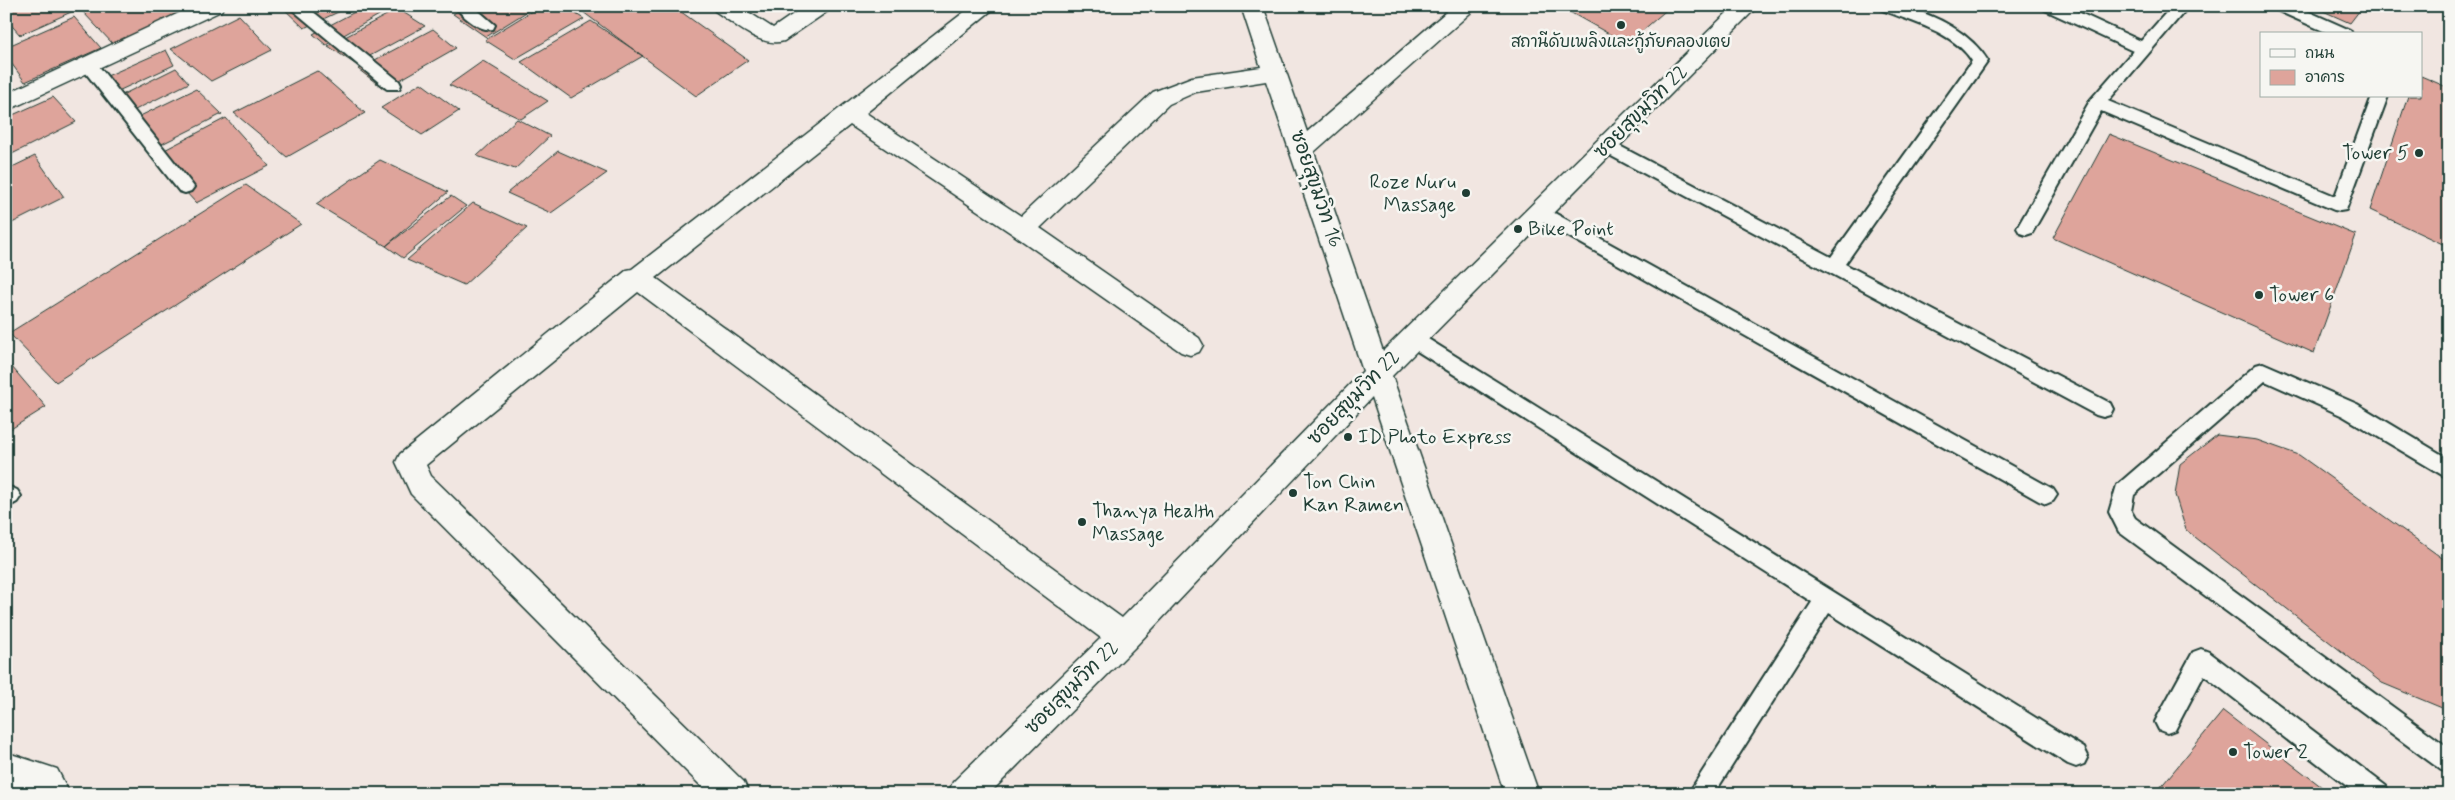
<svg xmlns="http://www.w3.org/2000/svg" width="2455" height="800" font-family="Mynerve,'Playpen Sans Thai',sans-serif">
<rect width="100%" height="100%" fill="#f1e6e1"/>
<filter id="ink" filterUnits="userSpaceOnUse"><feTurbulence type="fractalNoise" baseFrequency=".02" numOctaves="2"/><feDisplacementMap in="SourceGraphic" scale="10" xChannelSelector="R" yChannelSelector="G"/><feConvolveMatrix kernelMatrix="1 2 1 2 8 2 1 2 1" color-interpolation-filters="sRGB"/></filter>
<g filter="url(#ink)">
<!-- building -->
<path fill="#dea49b" stroke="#1f3d34" d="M6 6H78L80 8 20 35 6 19Z
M96 6H193L113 44 83 12Z
M281 6H351L304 28Z
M366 6H395L326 45 313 34Z
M466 6H536L486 37 453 14Z
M540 6H563L584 19 515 59 485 40Z
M595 6H673L748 60 696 96 583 12Z
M1559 6H1671L1627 44Z
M2312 6H2363L2350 23Z
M398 9 425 26 355 64 328 46Z
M239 15 272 50 211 81 171 49Z
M74 17 101 48 25 82 6 56V47Z
M591 21 643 56 571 98 521 62Z
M433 29 456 48 384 89 358 69Z
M166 50 174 65 116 92 107 76Z
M483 61 548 101 521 119 449 85Z
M176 68 189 83 133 111 120 96Z
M317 71 365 113 287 157 234 113Z
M2421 76 2449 88V247L2370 210 2408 96H2421Z
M421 83 459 111 422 135 381 108Z
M196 89 222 114 162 144 136 118Z
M53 97 76 122 6 157V118Z
M226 118 269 166 196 203 153 156Z
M517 119 550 136 515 169 477 156Z
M2109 134 2356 235 2314 353 2053 238Z
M558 151 607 173 551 213 507 193Z
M35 156 64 197 6 226V170Z
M380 160 448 192 386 246 316 204Z
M246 185 301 224 56 382 9 333Z
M451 196 466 206 403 258 386 246Z
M473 203 527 228 464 285 407 260Z
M6 360 46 407 6 432Z
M2217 435 2257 440 2299 455 2449 563V706L2442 708 2382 683 2186 530 2175 495 2180 464Z
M2223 711 2331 794H2155Z"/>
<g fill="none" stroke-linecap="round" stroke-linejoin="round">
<defs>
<path id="lane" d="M288 6H306L399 81 401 85 399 89H387Z
M455 6H473L495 25 493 29C480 32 462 16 455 6Z
M1880 6C1888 6 1897 5 1904 7 1936 15 1971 33 1988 61L1845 264 2110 403 2113 409 2110 415 2103 417 2096 415 1600 150 1597 146 1600 142 1606 140 1612 142 1831 257 1972 61C1954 32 1912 22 1882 10Z
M2043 6H2065L2141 41 2172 6H2189L2108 101 2335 196 2372 96H2388L2346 210 2340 211 2334 210 2101 111 2032 233 2026 235 2020 233 2017 228 2091 99 2133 51 2045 10Z
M2274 6H2296L2350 30 2352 34H2330L2276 10Z
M88 59 94 60 191 183 194 187 191 191 185 193 179 191 82 68 80 64 82 60Z
M1540 205 2053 489 2057 495 2053 501 2046 504 2039 501 1534 217 1531 212 1534 207Z
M1413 331 1420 334 2084 748 2088 756 2084 764 2076 767 2068 764 1829 613 1714 794H1688L1812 602 1406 344 1403 339 1406 334Z
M2263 363 2357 404 2449 459V479L2343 416 2265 381 2134 495 2131 511 2135 518 2449 748V773L2441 770 2119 532 2109 512 2117 485 2256 365Z
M10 487 17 490 21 496 17 502 6 508V488Z
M2201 649 2209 652 2386 786 2389 794H2357L2204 675 2175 730 2167 733 2159 730 2155 722 2159 714 2193 652Z"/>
<path id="street" d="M194 6H224L221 11 6 111V94Z
M712 6H739L773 28 805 6H831L828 11 784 41C760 48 734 23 715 11Z
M972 6H997L866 113 1021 216 1153 92 1192 77 1261 67 1241 6H1263L1307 132 1453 6H1478L1314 152 1383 351 1734 6H1758L1392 376 1539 794H1505L1372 397 1135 647 989 794H948L953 782 1101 638 638 292 426 465 431 476 744 782 749 794H709L411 494 396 462 400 454 627 270 632 269ZM1266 81 1363 371 1122 618 656 278 850 125 1014 235 1181 352 1190 355 1199 352 1203 345 1199 338 1040 228 1169 104 1196 92Z
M11 754 57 769 70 794H35L11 786 6 787V755Z"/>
</defs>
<!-- lane casing -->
<use href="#lane" stroke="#1f3d34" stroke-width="4"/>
<!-- street casing -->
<use href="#street" stroke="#1f3d34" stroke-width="3"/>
<!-- lane -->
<use href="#lane" fill="#f6f6f2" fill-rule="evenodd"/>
<!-- street -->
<use href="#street" fill="#f6f6f2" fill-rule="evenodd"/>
</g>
</g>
<!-- markers -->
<g fill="#1f3d34" stroke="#f6f6f2" stroke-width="2">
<circle cx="1621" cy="25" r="5"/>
<circle cx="2419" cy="153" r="5"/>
<circle cx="1466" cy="193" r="5"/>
<circle cx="1518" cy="229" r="5"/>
<circle cx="2259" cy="295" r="5"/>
<circle cx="1348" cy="437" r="5"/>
<circle cx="1293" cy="493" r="5"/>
<circle cx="1082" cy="522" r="5"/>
<circle cx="2233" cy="752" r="5"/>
</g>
<g text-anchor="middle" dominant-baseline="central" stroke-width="5" stroke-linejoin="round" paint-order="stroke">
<!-- far-poi labels -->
<g font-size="16" fill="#1f3d34" stroke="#f6f6f2">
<text x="1621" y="42">สถานีดับเพลิงและกู้ภัยคลองเตย</text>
</g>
<!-- street labels -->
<g font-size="20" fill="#1f3d34" stroke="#f6f6f2">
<text transform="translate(1641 112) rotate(-45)">ซอยสุขุมวิท 22</text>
<text transform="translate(1316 189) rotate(71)">ซอยสุขุมวิท 16</text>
<text transform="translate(1354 398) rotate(-46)">ซอยสุขุมวิท 22</text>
<text transform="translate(1072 688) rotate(-45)">ซอยสุขุมวิท 22</text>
</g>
<!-- poi labels -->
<g font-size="20" fill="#1f3d34" stroke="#f6f6f2" text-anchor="start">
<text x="2409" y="153" text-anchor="end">Tower 5</text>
<text x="1456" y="182" text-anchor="end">Roze Nuru<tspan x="1456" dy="23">Massage</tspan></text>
<text x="1528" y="229">Bike Point</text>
<text x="2269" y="295">Tower 6</text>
<text x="1358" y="437">ID Photo Express</text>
<text x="1303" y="482">Ton Chin<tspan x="1303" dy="23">Kan Ramen</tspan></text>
<text x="1092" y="511">Thanya Health<tspan x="1092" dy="23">Massage</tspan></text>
<text x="2243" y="752">Tower 2</text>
</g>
</g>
<!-- margin -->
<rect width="2455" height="800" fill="none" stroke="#f6f6f2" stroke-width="25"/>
<rect x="12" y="12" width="2430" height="775" fill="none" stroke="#1f3d34" stroke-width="2" filter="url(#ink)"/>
<!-- legend -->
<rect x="2260" y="32" width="162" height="65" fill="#f6f6f2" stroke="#a0aca6"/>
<rect x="2270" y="49" width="25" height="8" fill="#f6f6f2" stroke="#a0aca6"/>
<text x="2305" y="58" font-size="15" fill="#1f3d34">ถนน</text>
<rect x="2270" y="70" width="25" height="15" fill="#dea49b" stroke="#a0aca6"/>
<text x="2305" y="82" font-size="15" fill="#1f3d34">อาคาร</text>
</svg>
